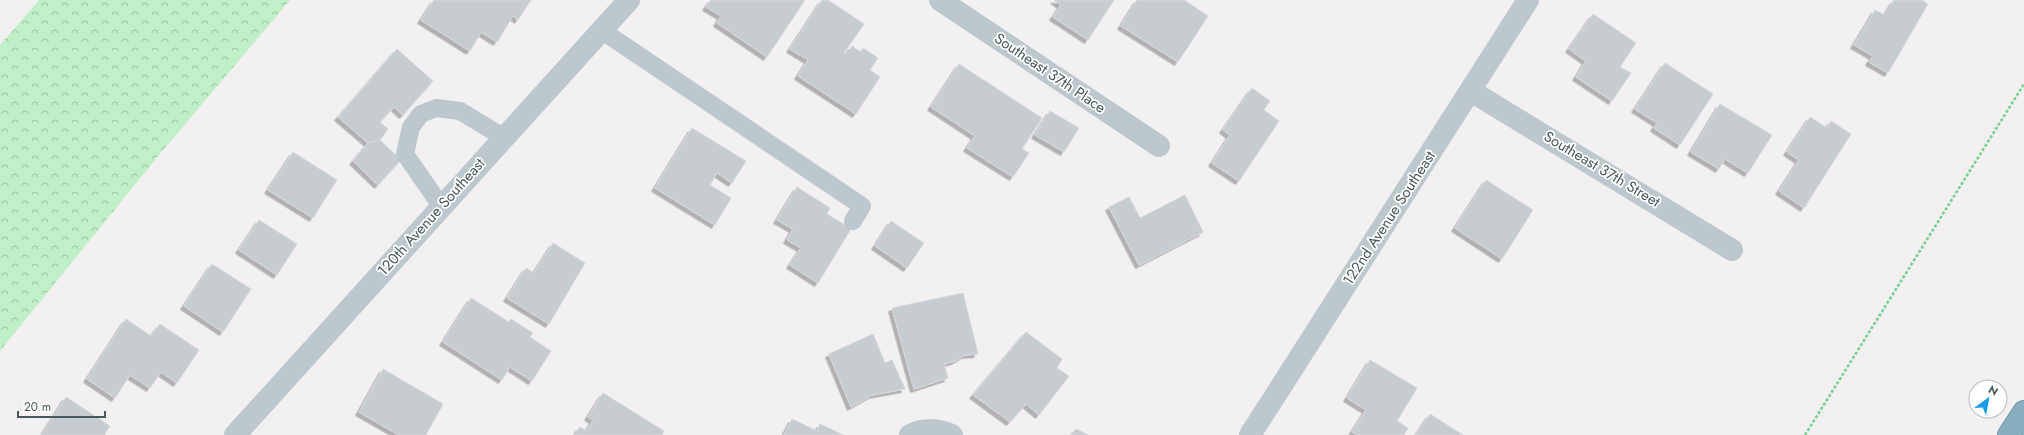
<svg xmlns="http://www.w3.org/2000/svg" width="2024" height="435" font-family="Jost,sans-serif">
<defs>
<pattern id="forest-crowns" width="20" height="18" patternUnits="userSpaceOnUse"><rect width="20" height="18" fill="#bff0c7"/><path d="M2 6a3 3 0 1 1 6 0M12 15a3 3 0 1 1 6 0" fill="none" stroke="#9dc5a5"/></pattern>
<filter id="shadow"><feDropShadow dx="-3.5" dy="3.5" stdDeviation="0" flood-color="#0004"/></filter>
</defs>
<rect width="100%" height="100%" fill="#f3f0f1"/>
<!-- forest -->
<path fill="url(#forest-crowns)" d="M39 0H290L159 155 0 351V45Z"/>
<!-- building -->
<path fill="#c7ccd0" stroke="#d4d8dc" filter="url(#shadow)" d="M434 0H531L518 20 513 16 497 42 481 32 470 51 421 20Z
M711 0H805L767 57 717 23 721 16 706 7Z
M822 0H828L864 24 844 53 847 55 852 46 861 52 863 48 878 58 870 70 880 77 856 114 798 76 808 60 790 49Z
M1054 0H1114L1088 40 1053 17 1061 5Z
M1137 0H1184L1208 16 1178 62 1121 26Z
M1894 0H1922L1928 4 1888 73 1869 62 1873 56 1854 45 1875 10 1885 15Z
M1593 14 1636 43 1620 67 1631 73 1612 101 1576 77 1586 61 1569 49Z
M397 49 433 81 403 115 394 107 380 122 388 129 380 140 368 143 338 117Z
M1665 63 1713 94 1680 145 1654 128 1657 123 1635 109Z
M959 64 1042 118 1022 149 1029 153 1013 177 967 148 975 136 931 107Z
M1252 88 1270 101 1264 110 1279 121 1239 181 1212 163 1230 135 1223 130Z
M1720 104 1772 135 1748 173 1725 159 1719 169 1691 152Z
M1050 111 1079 128 1064 152 1035 135Z
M1810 117 1827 128 1831 121 1851 134 1804 208 1779 191 1799 160 1787 152Z
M692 128 746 161 732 183 717 173 710 185 731 198 715 225 655 188Z
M380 140 401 160 378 185 353 161 368 143Z
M293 152 337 180 313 218 268 190Z
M1486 180 1533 210 1502 259 1455 228Z
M797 187 830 208 827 214 851 229 818 283 790 265 801 248 787 240 793 229 777 220Z
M1185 195 1203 232 1139 265 1109 207 1129 197 1140 218Z
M259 220 297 244 277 275 239 250Z
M891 221 924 243 907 268 875 246Z
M553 243 585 263 549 324 507 298 526 268 534 273Z
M212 264 251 289 223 332 184 306Z
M963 293 978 354 965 355 955 361 944 364 948 378 914 389 892 308Z
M471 298 509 322 511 319 533 333 530 337 551 351 532 381 510 367 502 380 443 342Z
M126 319 151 336 160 324 199 350 177 383 161 372 150 388 130 375 115 398 87 379Z
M1026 332 1062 359 1057 368 1069 376 1039 415 1026 404 1010 422 973 395Z
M873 334 885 363 892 360 905 389 872 395 851 407 829 354Z
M1370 360 1417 388 1397 421 1408 428 1404 435H1357L1352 432 1366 410 1347 398Z
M383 369 443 404 426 435H399L359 412Z
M603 393 664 431 662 435H575L580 427 587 431 593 420 588 417Z
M66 397 110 426 104 435H42Z
M1430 414 1463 435H1416Z
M792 419 817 431 820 424 843 435H784Z
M1076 429 1088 435H1071Z"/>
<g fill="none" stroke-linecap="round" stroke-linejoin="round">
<defs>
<path id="motorway" d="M2009 435 2024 412"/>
</defs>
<!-- motorway casing -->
<use href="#motorway" stroke="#739aab" stroke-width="24"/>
<!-- path -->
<path stroke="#76cf90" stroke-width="2.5" stroke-dasharray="3 2" stroke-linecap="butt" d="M1805 435 2024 84"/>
<!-- service -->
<path stroke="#bcc8cd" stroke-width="18" d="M601 30 862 206 853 221
M441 206 405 154 411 127 421 114 436 108 460 111 503 137"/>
<!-- minor -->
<path stroke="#bcc8cd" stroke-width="22" d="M940 0 1159 146
M1471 91 1732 250
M235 435 629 0
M910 435C924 428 938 429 952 435
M1250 435 1528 0"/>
<!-- motorway -->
<use href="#motorway" stroke="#87afbf" stroke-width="22"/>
</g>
<g text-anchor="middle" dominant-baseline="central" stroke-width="3.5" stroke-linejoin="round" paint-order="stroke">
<!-- street labels -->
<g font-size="15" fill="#48585e" stroke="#fff">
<text transform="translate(1050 73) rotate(34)">Southeast 37th Place</text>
<text transform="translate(1602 169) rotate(31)">Southeast 37th Street</text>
<text transform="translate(431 217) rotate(-48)">120th Avenue Southeast</text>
<text transform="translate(1389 218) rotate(-57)">122nd Avenue Southeast</text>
</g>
</g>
<!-- north arrow -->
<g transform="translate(1988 399) rotate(32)"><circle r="19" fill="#ffffff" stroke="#b6bcbf"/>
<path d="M0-3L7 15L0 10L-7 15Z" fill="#179ee6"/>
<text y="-6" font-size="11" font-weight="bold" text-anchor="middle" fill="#48585e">N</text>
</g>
<!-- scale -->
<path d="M18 411v6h87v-6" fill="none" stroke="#48585e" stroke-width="2"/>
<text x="24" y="411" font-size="12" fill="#48585e" stroke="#ffffff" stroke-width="3" paint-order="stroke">20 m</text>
</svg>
